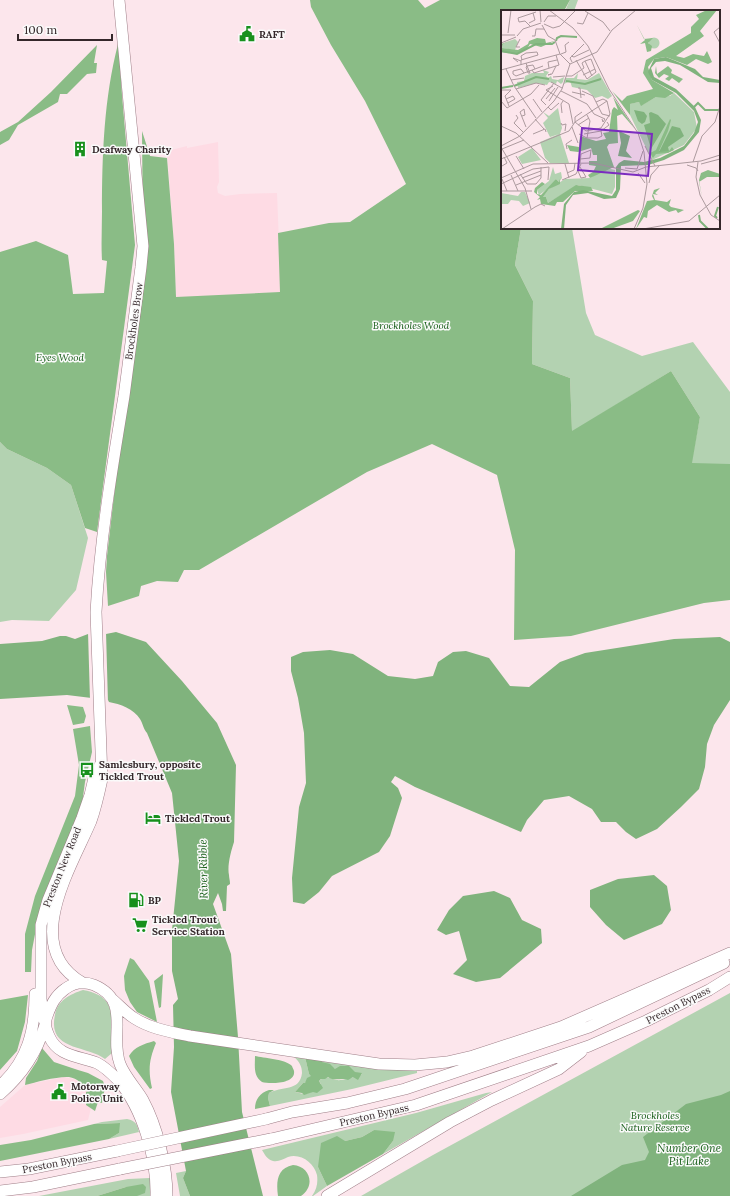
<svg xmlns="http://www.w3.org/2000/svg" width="730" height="1196" font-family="Lora,serif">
<rect width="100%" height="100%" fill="#fce6ec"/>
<!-- built -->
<path fill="#fedbe4" d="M218 142 219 182 217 187 218 193 225 196 240 194 277 193 281 292 176 298 174 244 167 151 187 146V148Z
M64 1077 74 1079 85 1086 89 1092 86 1105 91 1108 88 1120 23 1134 0 1138V1107L25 1085Z"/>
<!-- green -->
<path fill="#b3d2b1" d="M570 0H578L574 11H565Z
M521 228H572L586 313 595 335 642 356 693 342 730 392V464H691L700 417 671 371 572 432 570 378 532 364 533 301 515 265Z
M0 442 7 449 47 468 71 485 88 538 76 590 49 621 12 620 0 622Z
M83 990C123 997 108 1024 112 1053L105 1059C86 1045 47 1051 55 1015 57 1001 70 994 83 990Z
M730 993V1196H361L433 1155Z
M294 1057H305L309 1074 312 1076 305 1083H303L295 1092C309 1096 311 1093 321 1084L319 1081C327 1074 329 1079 337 1080 341 1081 358 1076 362 1074L335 1069 321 1062 323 1061 417 1069V1073L352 1089 270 1106 268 1098 269 1093C281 1086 300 1092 302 1073 302 1066 299 1061 294 1057Z
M492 1092 383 1154 393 1141 374 1130 362 1137 345 1141 318 1167 327 1186 313 1196H312C317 1189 318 1183 317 1175 314 1163 301 1153 288 1157 283 1159 279 1162 273 1161 267 1159 265 1155 262 1150L416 1113 486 1093Z
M127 1119C136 1121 137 1124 139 1132L109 1139 119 1133V1123L94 1124 102 1122Z
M186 1171 183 1178 190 1196H180L176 1173Z
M150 1178 151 1196H137L126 1187 97 1196H39L128 1179Z"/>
<!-- forest -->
<path fill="#8abc86" d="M310 0H418L425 8 440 0H570L564 11H502V228H521L515 265 533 301 532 364 570 378 572 431 671 371 700 417 692 463 730 464V600L704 603 571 636 514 640 515 550 497 475 432 444 367 472 199 570H184L178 582 157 581 141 586 139 596 108 606 106 572 107 556 143 246 142 131 150 156 167 158 174 244 176 297 280 292 278 233 329 223 350 222 406 184 365 101 331 45 311 7Z
M118 44 119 50 122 95 135 245 97 532 85 528 71 485 47 468 7 449 0 442V252L36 241 68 255 73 294 104 293 107 261 102 260C101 244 102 227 102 211 102 155 104 98 118 44Z
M97 45 94 63H97L96 73 87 74 67 94H60L58 102 18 125 9 140 0 145V132L18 122 51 92Z
M67 705 83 707 86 716 84 723 73 725Z
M90 726 92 752 85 782 81 812 36 929 32 950 31 972H25V934L35 896 75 796 79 765 73 729Z
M130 958 134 960 149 981 157 1022 137 1012 130 1002 125 990 124 976Z
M163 974 161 1007 159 1008 154 981Z
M28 995 25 1022 17 1051 0 1070V1000Z
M154 1041 156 1043C149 1060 148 1070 152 1088L150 1089 134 1067 129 1056C134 1047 144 1044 154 1041Z
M42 1048 54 1062 78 1070 88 1073 103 1081 105 1087 102 1103 98 1102 95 1111 86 1105V1092L89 1091C84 1085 77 1078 69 1077 58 1076 36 1082 25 1085L26 1078 37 1061Z
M255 1056C263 1058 286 1059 292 1066 292 1067 294 1070 294 1071 296 1084 270 1084 262 1082 253 1076 255 1066 255 1056Z
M305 1057 323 1061 322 1062 330 1064 335 1069 340 1066H349L355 1072 362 1073 358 1080 353 1077 348 1080C341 1077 335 1082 328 1077L325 1079H321L319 1081 323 1088 317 1093 313 1092 304 1095 302 1093 295 1092 303 1083H305L307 1078 311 1076 309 1074Z
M269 1090H274L269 1093 268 1098 270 1106 255 1109C255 1099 260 1093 269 1090Z
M120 1123 119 1133 109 1139 0 1161V1145L31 1140 94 1124Z
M374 1130 395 1132 393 1141 383 1154 327 1186 318 1167 321 1143 337 1136 345 1141 362 1137Z
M293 1165C310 1166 316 1186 301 1196H278C276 1182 277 1168 293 1165Z
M143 1184 146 1187 145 1193 137 1196H97L126 1187Z"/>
<!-- water -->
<path fill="#80b37d" d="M116 632 146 642 182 681 217 723 236 765 234 842C231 851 227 866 229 875 229 878 230 880 230 884L227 886 226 911H223L222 904 218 893 213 904 231 954 238 1037 242 1112 263 1196H190L183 1178 186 1171 171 1092 174 1047 173 1005 178 999 172 971V930L179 861 172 793 147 733C143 728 143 724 140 719 134 709 120 704 109 702L108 700 67 695 0 699V644L42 641 60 636H66L75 639 88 634H106Z
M720 637 730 642V700L714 725 707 744 705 767 699 789 681 807 657 829 636 839 626 832 616 822H601L592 809 569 796 544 800 527 820 521 832 415 787 395 776 391 782 398 788 402 798 390 836 379 852 332 876 319 892 304 904 293 902 292 878 299 807 306 783 304 733 298 698 291 671V657L303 652 330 650 353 654 388 676 415 679 433 676 438 662 453 652 466 651 489 658 510 686 529 687 560 662 585 653 674 639Z
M654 875 667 886 671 910 662 924 624 940 606 925 590 907V890L618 879Z
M494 891 510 898 522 920 541 929 542 943 500 978 476 982 453 974 467 960 459 931 446 935 437 930 449 910 463 896Z
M730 1091V1196H571L622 1165 645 1160 649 1152 643 1137 686 1104 721 1095Z"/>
<!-- pier -->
<path fill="#fce6ec" d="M88 632H106L108 703 107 701 90 700Z"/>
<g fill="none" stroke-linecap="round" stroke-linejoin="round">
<defs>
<path id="highway" d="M83 983C20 948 71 868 91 821 96 807 99 793 102 779L96 612C100 540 112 468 124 396 130 353 135 310 141 267L143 246 119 0
M113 1000C120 1006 126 1013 134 1018 151 1029 171 1032 190 1036L379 1064 415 1065 447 1062 473 1056 561 1027 730 953
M44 1020 41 999V925L48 900 82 818 90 795 94 778 100 765
M0 1086C28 1060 35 1031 35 994
M0 1094C22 1075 37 1053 45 1025
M266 1119 292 1112 347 1103 405 1089 589 1027 724 963
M271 1139 416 1105 589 1046 646 1021 709 990 730 977
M0 1172 29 1169 117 1151
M0 1191 33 1187 120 1169
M156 1196C157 1159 143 1109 118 1080 112 1074 105 1067 97 1063 79 1056 58 1057 49 1036 46 1029 44 1024 47 1016 51 1005 55 996 65 989 73 983 84 981 94 985 132 1001 109 1035 120 1064 125 1077 136 1088 143 1100 157 1126 167 1166 167 1196
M327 1196 450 1122 492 1100 559 1069 581 1052"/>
</defs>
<!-- highway casing -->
<use href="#highway" stroke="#9f7f88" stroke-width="12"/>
<!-- highway -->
<use href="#highway" stroke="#fff" stroke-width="11"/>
<defs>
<path id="highway-bridge" d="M117 1151 266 1119
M120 1169 271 1139"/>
</defs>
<!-- highway-bridge casing -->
<use href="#highway-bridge" stroke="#9f7f88" stroke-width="12" stroke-linecap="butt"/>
<!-- highway-bridge -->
<use href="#highway-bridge" stroke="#fff" stroke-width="11"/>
</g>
<!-- icons -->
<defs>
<symbol id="civic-bare" viewBox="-9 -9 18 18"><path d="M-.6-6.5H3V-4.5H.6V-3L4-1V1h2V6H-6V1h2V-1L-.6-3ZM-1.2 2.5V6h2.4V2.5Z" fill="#17901c" stroke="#fafafa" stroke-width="2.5" paint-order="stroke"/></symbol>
<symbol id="building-bare" viewBox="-9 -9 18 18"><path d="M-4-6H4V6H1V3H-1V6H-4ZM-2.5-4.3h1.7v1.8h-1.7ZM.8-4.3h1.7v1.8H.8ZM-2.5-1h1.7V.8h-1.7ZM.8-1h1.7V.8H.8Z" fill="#17901c" stroke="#fafafa" stroke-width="2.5" paint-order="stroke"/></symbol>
<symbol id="bus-bare" viewBox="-9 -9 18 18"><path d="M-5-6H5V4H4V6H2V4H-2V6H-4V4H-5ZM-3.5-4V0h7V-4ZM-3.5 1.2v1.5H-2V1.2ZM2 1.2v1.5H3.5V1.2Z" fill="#17901c" stroke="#fafafa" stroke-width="2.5" paint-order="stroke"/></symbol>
<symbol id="hotel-bare" viewBox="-9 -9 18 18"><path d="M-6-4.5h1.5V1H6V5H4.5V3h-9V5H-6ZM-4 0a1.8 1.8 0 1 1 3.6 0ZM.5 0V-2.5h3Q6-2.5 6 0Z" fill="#17901c" stroke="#fafafa" stroke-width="2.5" paint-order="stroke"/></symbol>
<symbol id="fuel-bare" viewBox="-9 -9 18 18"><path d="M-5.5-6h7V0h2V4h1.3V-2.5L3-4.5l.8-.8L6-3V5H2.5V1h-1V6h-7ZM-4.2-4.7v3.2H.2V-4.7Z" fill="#17901c" stroke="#fafafa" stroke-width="2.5" paint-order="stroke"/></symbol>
<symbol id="supermarket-bare" viewBox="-9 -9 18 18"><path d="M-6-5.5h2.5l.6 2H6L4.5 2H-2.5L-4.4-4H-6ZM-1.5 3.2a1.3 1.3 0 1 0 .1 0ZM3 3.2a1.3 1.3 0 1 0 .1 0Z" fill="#17901c" stroke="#fafafa" stroke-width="2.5" paint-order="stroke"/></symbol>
</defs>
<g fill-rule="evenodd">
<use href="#civic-bare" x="236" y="23" width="22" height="22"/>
<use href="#building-bare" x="69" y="138" width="22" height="22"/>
<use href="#bus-bare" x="76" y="759" width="22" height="22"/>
<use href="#hotel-bare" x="142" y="807" width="22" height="22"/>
<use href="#fuel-bare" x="125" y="889" width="22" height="22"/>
<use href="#supermarket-bare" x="129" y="914" width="22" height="22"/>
<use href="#civic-bare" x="48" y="1081" width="22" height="22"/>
</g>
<g text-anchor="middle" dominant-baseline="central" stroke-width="3" stroke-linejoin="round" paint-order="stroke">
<!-- poi labels -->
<g font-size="10" font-weight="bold" fill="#34272a" stroke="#fafafa" text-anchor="start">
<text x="259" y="34">RAFT</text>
<text x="92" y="149">Deafway Charity</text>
<text x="99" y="764">Samlesbury, opposite<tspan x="99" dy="12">Tickled Trout</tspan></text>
<text x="165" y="818">Tickled Trout</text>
<text x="148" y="900">BP</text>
<text x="152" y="919">Tickled Trout<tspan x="152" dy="12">Service Station</tspan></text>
<text x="71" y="1086">Motorway<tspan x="71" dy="12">Police Unit</tspan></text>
</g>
<!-- street labels -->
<g font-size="10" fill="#34272a" stroke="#fafafa">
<text transform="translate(134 321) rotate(-82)">Brockholes Brow</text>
<text transform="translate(62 867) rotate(-68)">Preston New Road</text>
<text transform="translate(678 1005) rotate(-27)">Preston Bypass</text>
<text transform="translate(374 1115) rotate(-13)">Preston Bypass</text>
<text transform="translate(57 1163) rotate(-11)">Preston Bypass</text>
</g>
<!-- park labels -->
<g font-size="10" font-style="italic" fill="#155c16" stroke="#fafafa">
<text x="411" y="325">Brockholes Wood</text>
<text x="60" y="357">Eyes Wood</text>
<text x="655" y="1115">Brockholes<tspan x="655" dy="12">Nature Reserve</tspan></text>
</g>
<!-- water labels -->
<g font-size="11" font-style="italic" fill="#175e18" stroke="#fafafa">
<text transform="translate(203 869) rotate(-91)">River Ribble</text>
<text x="689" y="1148">Number One<tspan x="689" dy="13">Pit Lake</tspan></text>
</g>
</g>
<!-- overview -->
<g transform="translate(501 10)">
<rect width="219" height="219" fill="#fce6ec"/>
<path d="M147.5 33a5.5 5.5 0 1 1 11 0a5.5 5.5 0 1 1-11 0ZM14 29 17 32 14 40 1 38 2 34ZM42 60 48 62 45 66 47 68 50 66 51 69 57 70 63 67 62 72 60 74 56 71 55 74 48 72 46 75 36 73 17 78 16 72 23 71 24 66 31 63H43ZM77 63 76 69 86 70 98 63 111 86 107 89 101 86 94 88 86 80 71 77 69 71 63 74 64 68H73ZM173 83 193 102 196 118 183 135 151 150 129 105 128 94 138 92 141 95 155 87 169 86ZM57 98 61 118 59 124 68 153H49L44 148 39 132 58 124 49 127 42 113 47 108 42 102 48 106ZM31 138 40 150 21 154 17 147ZM52 157 54 164 60 162 61 168 58 172 55 169 52 175 38 185 36 180 48 171ZM106 158 114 160V177L111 184 77 175 47 193 45 187 41 188 48 179 64 169 89 168ZM20 182H24L29 193 22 196 18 191 10 190 7 194H0V183L17 186Z" fill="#b3d2b1"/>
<path d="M206 0H216L199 21 203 26 175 46 183 48 192 44 203 46 206 41 211 52 207 54 195 49 186 55 165 47 153 49 147 57 151 70 173 83 164 88 155 87 140 96 138 92 129 94V105L111 81 121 91 126 86 152 79 142 63 145 50 190 23V17L198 9 195 5ZM136 15 143 29 152 28 147 33 151 36 150 41 146 42 144 33 139 34 144 30ZM36 28 44 29 45 33 54 31 40 37 29 34 26 39 16 44 0 42V34L14 29 2 34 1 38 17 40 27 34 28 31ZM155 56 156 64 167 56 171 60 170 63 182 69 178 73 171 68 168 71 164 69 168 66 163 64 158 68 154 63ZM112 87 134 119 121 104 116 106 117 133 108 134 106 137 113 157 89 168 87 165 92 162 95 156 88 155V151H96V145H92L90 138 77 142 69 141 66 135 78 137 79 126 95 131 105 129 102 123 108 122 111 100 113 97 117 100ZM169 109 170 110 167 121 158 141H168L171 137 173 140 167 143 155 144 152 148 149 143 155 140ZM207 160 219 164V167H206L198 172 201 187 198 170 200 163ZM55 169 58 172 59 169V174L48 179 42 187H45L47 193 75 175 90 177 92 181H74L62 192H56L54 196 40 194 39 189 36 190 39 187 33 182 34 178 41 172 44 174 36 180V184L40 185ZM159 178 154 183 157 185 152 184 154 190 166 192 170 189 168 195 170 197 183 200 177 203 175 200 168 202 156 195 147 201 146 208 143 207 135 219 146 191 153 190 151 186 153 180ZM137 200 139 201 132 211 110 219H99Z" fill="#8abc86"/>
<path d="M165 47 194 59 202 67 219 70V73L207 72 179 55 164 51 155 52 150 58 153 67 175 79 194 97 200 110 198 122 183 140 163 150 147 155 120 156 119 179 115 188 103 189 87 183 72 185 65 195 63 219H60L63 194 73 182 82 180 111 186 115 180V157L118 153 123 150 143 152 159 148 183 136 193 123 197 112 193 101 175 83 151 70 147 62 153 49ZM133 100 143 102 146 106 144 112 141 114 137 111ZM150 102 157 105 165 114 150 139 143 115 149 113 148 103ZM171 116 179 118 183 126 167 137 168 141 158 142ZM118 121 129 126 125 141 131 148 117 146 120 133Z" fill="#80b37d"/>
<path fill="none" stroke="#80b37d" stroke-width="2" d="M55 31 56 28 60 26 76 27M0 41 16 44 35 34H51L54 32M65 71 84 74 100 69M13 76 35 67 48 69M0 78 12 76M193 97 197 93 204 100H219M198 205 199 211 207 219M216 208 214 206 217 197"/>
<path fill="none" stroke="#ac9a9e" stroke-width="1" d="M39 0 40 12M48 0 72 18 87 36 108 79 137 123 143 142 146 174 142 198 133 219M84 1 102 12 109 21M43 12 47 6H55M28 13 34 10 32 3M76 13 82 14 87 3M43 14 52 18 59 16 75 0M41 15 47 26 54 30M29 16 24 11 18 12 17 8 35 2M219 17 213 22 219 33M7 23 10 0M0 25H14M16 26 22 19 40 13M31 26H34L35 19H43M19 29 15 37H19M54 30 59 44 69 54M0 33 15 27M60 44 65 42 64 35 68 32M70 46 73 47 88 40M21 50 20 46 25 43 36 42M75 50 86 69 95 62 90 49 84 51M84 51 91 66M17 52 12 48 20 51M71 52 69 48 83 34M25 53 26 56 29 63H27L25 57 26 56 32 55 34 59M20 55V50L37 45 36 42M48 58 47 52 56 50M5 59 13 76 35 108M0 60 59 44M31 60 33 63 58 55 55 45M12 64 15 66 42 56M12 64V61L20 59 23 63M50 64 47 65 51 64 55 56M82 65 94 59M65 66H71L83 58 81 53 84 51M52 67 64 66M10 70 23 68M50 72 61 78M52 76 45 80 68 94 72 114M77 78H79L80 88M15 79 35 73 44 75M0 80H10L4 86 8 96M60 81 86 94 93 104 104 109 102 112 101 109M81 81 92 86 101 104 109 106M71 82 84 85M5 89 12 86 14 89 7 93M32 89 41 102M45 89 54 78M0 91 6 98 30 84 38 75M48 91 57 77M95 92 102 89 106 91M45 95 40 90 53 73M47 97 50 100 58 93M61 103 60 94 62 91M15 105 17 108 13 113 22 122M21 106 24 105 23 99 19 102 25 117M34 109 43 119M74 112 85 121 100 118 109 104 106 91M74 112V107L81 102M60 113 61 115 65 114 64 121M77 115 88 108M0 116 15 123 47 153M71 117 77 133M32 124 44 119 45 122M78 124 86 128H97L101 126 100 121M83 124 100 121 108 115 106 112M86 128 89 111 86 105M0 136 19 126 53 91 61 79 69 54 96 42 111 20 135 0M144 136 154 156M0 137 24 178 30 199M1 139 23 130M66 139 65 134 71 130M15 146 23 159M0 149 68 121 74 112 106 91M192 152 201 126 214 112 219 96M197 152 195 167 199 185 210 205 219 211M79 153 80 144 90 140 89 148 79 149M64 154 68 168M200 154 219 149M186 155 195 158 197 161M1 156 6 153 3 147M124 158 136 159M136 159 142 141M77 161 80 168 85 167 79 157M66 163 73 160 74 153M137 163 144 173M19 164 26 174H35M10 165 17 181M0 168 32 154 92 153 132 162 145 157 200 151 219 145M21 168 40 161M1 169 6 181M47 170 48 157M61 170 75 164 80 154M148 173 150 165 158 156M0 174 32 159 48 157M35 174 40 168V157M15 175 40 165M0 181H31M1 219 34 197 40 194 44 196M142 219 188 211 219 185"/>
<path fill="#7b2cbf" fill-opacity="0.15" stroke="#7b2cbf" stroke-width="2" d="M81 118 151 124 147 166 77 160Z"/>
<rect width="219" height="219" fill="none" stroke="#34272a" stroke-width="2"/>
</g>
<!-- scale -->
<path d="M18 34v6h94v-6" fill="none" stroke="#34272a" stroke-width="2"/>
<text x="24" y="34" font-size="12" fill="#34272a" stroke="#fafafa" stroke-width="3" paint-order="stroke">100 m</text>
</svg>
